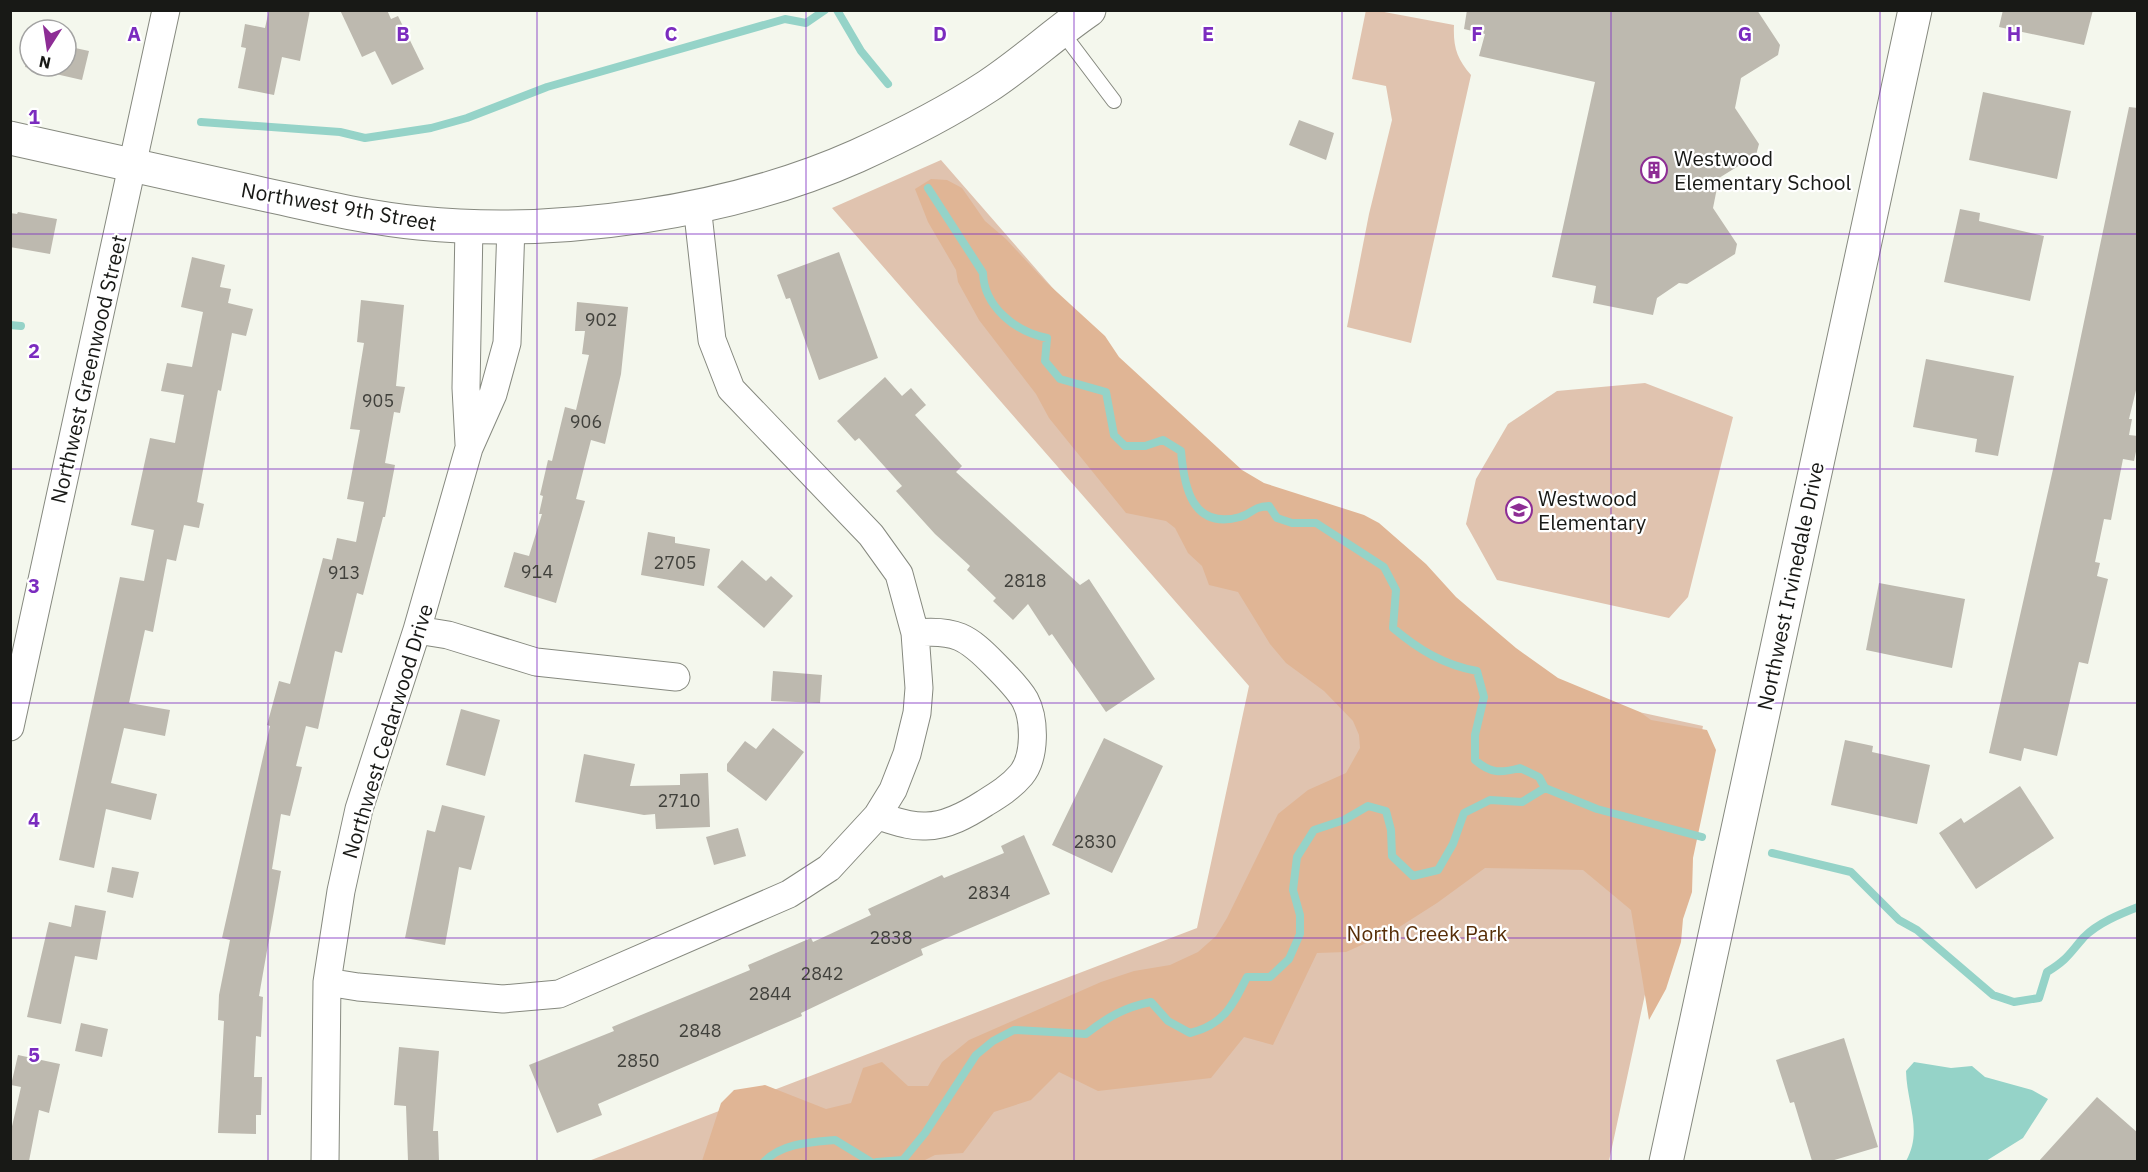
<svg xmlns="http://www.w3.org/2000/svg" width="2148" height="1172" font-family="'IBM Plex Sans',sans-serif">
<rect width="100%" height="100%" fill="#f4f7ed"/>
<!-- green -->
<path fill="#e0c3af" d="M1366 10 1379 11 1454 25C1453 47 1457 59 1471 75L1411 343 1347 327 1369 214 1392 120 1386 86 1352 79Z
M941 160 1372 654 1703 726 1609 1161 586 1162 1197 928 1249 686 832 208Z
M1645 383 1733 417 1688 597 1669 618 1497 580 1466 524 1476 479 1508 424 1557 391Z"/>
<!-- forest -->
<path fill="#e0b595" d="M931 179 947 180 962 188 985 221 1006 239 1046 282 1105 336 1119 357 1242 470 1264 483 1364 515 1379 523 1426 564 1456 597 1516 648 1558 678 1640 712 1651 720 1707 730 1716 750 1693 858 1692 892 1683 919 1681 942 1666 989 1649 1020 1631 910 1583 870 1485 868 1437 903 1393 931 1346 952 1317 953 1273 1045 1244 1037 1211 1078 1098 1091 1059 1072 1031 1100 994 1112 963 1153 935 1155 923 1161H702L721 1103 734 1090 765 1085 826 1109 851 1103 863 1068 882 1062 908 1086H928L942 1062 969 1040 1101 982 1134 971 1170 965 1198 952 1216 936 1227 918 1278 814 1308 790 1346 773 1360 748 1359 735 1353 721 1324 691 1286 663 1270 644 1238 592 1209 585 1202 566 1188 553 1175 528 1166 521 1126 513 1049 418 1036 394 979 320 958 282 956 270 928 222 915 189Z"/>
<!-- water -->
<path fill="#95d3c8" d="M1914 1062 1951 1068 1972 1066 1985 1077 2032 1090 2048 1099 2023 1138 1986 1161H1906C1923 1131 1907 1105 1906 1071Z"/>
<g fill="none" stroke-linecap="round" stroke-linejoin="round">
<!-- stream -->
<path stroke="#95d3c8" stroke-width="8" d="M837 10 861 51 888 84
M201 122 340 132 365 138 431 128 467 118 547 87 785 19 806 23 825 10
M928 188 983 273C984 307 1016 332 1047 338L1045 361 1060 379 1106 392 1114 435 1125 446H1145L1163 440 1181 451C1184 487 1192 530 1240 517 1253 514 1251 507 1269 506L1277 518 1292 523H1316L1384 567 1396 590 1393 628C1419 650 1444 665 1477 671L1484 697 1475 735V760C1491 774 1501 773 1520 768L1539 777 1545 788 1597 809 1702 837
M10 325 21 326
M1772 853 1851 872 1899 920 1917 930 1993 995 2014 1002 2039 998 2047 972C2068 959 2069 954 2084 937 2098 923 2120 914 2138 907
M764 1162C781 1143 812 1142 835 1140L871 1162
M877 1162 903 1160 925 1133 976 1055 993 1041 1014 1030 1086 1034C1106 1018 1125 1007 1151 1002L1168 1021 1190 1033C1223 1025 1232 1007 1247 977H1270L1289 959 1300 934V915L1293 890 1297 857 1314 830 1344 820 1368 806 1386 811 1391 830 1392 856 1413 876 1438 870 1453 844 1464 813 1490 800 1522 802 1545 788"/>
</g>
<!-- building -->
<path fill="#bdb9af" d="M269 10H310L300 61 282 57 274 95 238 88 246 48 241 47 245 24 265 28Z
M340 10H387L391 19 398 16 424 69 392 85 375 51 362 57Z
M1467 10H1757L1780 45 1778 55 1741 78 1735 108 1759 144 1756 155 1719 178 1713 208 1737 244 1735 254 1687 284 1679 283 1657 298 1653 315 1593 303 1596 286 1552 277 1595 82 1479 56 1485 34 1464 29Z
M2003 10H2093L2084 45 1999 27Z
M30 44V66H66V46L89 51 82 80 25 67Z
M1983 92 2071 111 2057 179 1969 160Z
M2129 107 2138 108V382L2129 419H2132L2129 435 2138 436V442L2134 461 2123 459 2111 520 2104 519 2095 562 2100 563 2097 576 2108 579 2088 664 2079 662 2057 756 2024 748 2021 761 1989 753 2054 465Z
M1299 120 1334 133 1326 160 1289 145Z
M1960 209 1980 213 1979 221 2044 236 2030 301 1944 282Z
M18 212 57 219 50 254 10 247V213L17 214Z
M839 252 878 358 819 380 790 298 786 299 777 275Z
M192 257 225 265 220 287 231 289 228 303 253 309 246 336 232 333 221 391 218 390 197 502 204 504 199 528 184 525 176 561 167 559 153 632 145 630 129 703 170 710 165 736 124 728 111 783 157 794 151 820 106 809 94 868 59 860 120 577 144 581 154 530 131 525 150 438 175 443 184 395 161 391 167 363 192 367 203 312 181 307Z
M361 300 404 305 396 386 405 387 400 413 394 412 385 463 395 465 385 517H383L363 595 357 593 342 653 335 651 318 729 306 726 296 766 302 767 290 816 281 814 272 869 281 871 259 996 263 997 261 1037 256 1036 254 1077H262L261 1115H256V1134L218 1133 224 1021 218 1020 219 995 230 940 222 938 270 726 267 725 279 681 290 684 323 558 332 560 337 538 356 542 364 502 347 499 360 430 350 429 364 343 357 342Z
M577 302 628 307 621 374 605 444 591 440 576 499 585 501 556 603 504 587 514 552 529 556 542 514H539L543 496 540 495 548 460 552 461 565 407 576 410 589 355 582 354 585 331H575Z
M1926 359 2014 376 1998 456 1975 452 1977 439 1913 427Z
M885 377 902 396 911 388 926 405 915 415 962 466 956 472 1080 585 1089 579 1155 679 1106 712 1052 634 1049 636 1028 604 1013 620 993 601 996 598 967 570 970 566 935 534 896 491 902 486 859 438 855 441 837 421Z
M648 532 675 537V543L710 549 704 586 641 575Z
M742 560 766 581 771 576 793 596 764 628 717 587Z
M1879 583 1965 599 1952 668 1866 650Z
M773 671 822 675 820 703 771 701Z
M461 709 500 720 485 776 446 765Z
M773 728 804 752 766 801 727 771V764L745 741 756 749Z
M1104 738 1163 766 1112 873 1052 845Z
M1845 740 1873 746 1872 752 1930 765 1917 824 1831 805Z
M584 754 635 764 630 786 680 785V774L708 773 710 827 656 829 655 814 644 815 575 802Z
M2020 786 2054 838 1976 889 1939 833 1961 818 1964 823Z
M442 805 485 816 471 870 459 867 445 945 405 938 427 830 435 832Z
M738 828 746 856 714 865 706 837Z
M1024 835 1050 894 921 949 923 955 801 1013 802 1016 598 1104 602 1115 557 1133 529 1065 614 1031 612 1027 750 970 748 965 811 938 813 942 871 915 868 909 942 875 944 878 1004 853 1001 846Z
M112 867 139 872 133 898 107 892Z
M75 905 106 911 97 960 75 956 61 1024 27 1017 49 922 71 927Z
M81 1023 108 1029 102 1057 75 1051Z
M1844 1038 1878 1147 1831 1161H1812L1794 1102 1790 1103 1776 1060Z
M399 1047 439 1051 433 1131H438L439 1161H408L406 1106 394 1105Z
M18 1055 60 1064 49 1113 39 1110 29 1161H10V1135L21 1087 11 1085Z
M2097 1097 2138 1133V1161H2039Z"/>
<g fill="none" stroke-linecap="round" stroke-linejoin="round">
<defs>
<path id="service" d="M1062 32 1114 101"/>
<path id="minor" d="M469 227 466 388 469 444
M417 630 448 635 536 662 676 677
M10 727 166 10
M877 816C893 820 909 827 926 826 947 826 968 814 985 803 998 795 1011 787 1021 775 1036 757 1035 719 1025 700 1018 688 1005 675 995 665 968 637 955 629 915 633
M327 982 358 987 503 999 559 994 789 894 829 868 877 816 893 790 907 754 917 713 919 688 915 633 899 574 871 535 731 389 712 340 697 205
M325 1162 327 982 341 891 359 809 417 630 469 448 493 394 507 343 511 226"/>
<path id="tertiary" d="M10 138C94 157 178 176 262 194 314 205 366 218 419 223 559 237 729 213 857 156 901 136 947 113 988 86 1023 63 1054 34 1089 10"/>
<path id="secondary" d="M1666 1162 1915 10"/>
</defs>
<!-- service casing -->
<use href="#service" stroke="#86897f" stroke-width="16"/>
<!-- minor casing -->
<use href="#minor" stroke="#86897f" stroke-width="29"/>
<!-- tertiary casing -->
<use href="#tertiary" stroke="#86897f" stroke-width="35"/>
<!-- secondary casing -->
<use href="#secondary" stroke="#86897f" stroke-width="35"/>
<!-- service -->
<use href="#service" stroke="#fff" stroke-width="14"/>
<!-- minor -->
<use href="#minor" stroke="#fff" stroke-width="27"/>
<!-- tertiary -->
<use href="#tertiary" stroke="#fff" stroke-width="33"/>
<!-- secondary -->
<use href="#secondary" stroke="#fff" stroke-width="33"/>
</g>
<!-- grid -->
<path fill="none" stroke="#7b2cbf" stroke-width="1.5" stroke-opacity="0.55" d="M268 10V1162M537 10V1162M806 10V1162M1074 10V1162M1342 10V1162M1611 10V1162M1880 10V1162M10 234H2138M10 469H2138M10 703H2138M10 938H2138"/>
<!-- icons -->
<defs>
<symbol id="building-ring" viewBox="-11 -11 22 22"><circle r="9.5" fill="#fff" stroke="#8d2d95" stroke-width="1.5"/><path d="M-4-6H4V6H1V3H-1V6H-4ZM-2.5-4.3h1.7v1.8h-1.7ZM.8-4.3h1.7v1.8H.8ZM-2.5-1h1.7V.8h-1.7ZM.8-1h1.7V.8H.8Z" fill="#8d2d95"/></symbol>
<symbol id="school-ring" viewBox="-11 -11 22 22"><circle r="9.5" fill="#fff" stroke="#8d2d95" stroke-width="1.5"/><path d="M0-5L7-2L0 1L-7-2ZM-4 1L0 2.5L4 1V4Q0 6-4 4Z" fill="#8d2d95"/></symbol>
</defs>
<g fill-rule="evenodd">
<use href="#building-ring" x="1639" y="155" width="30" height="30"/>
<use href="#school-ring" x="1504" y="495" width="30" height="30"/>
</g>
<g text-anchor="middle" dominant-baseline="central" stroke-width="4.5" stroke-linejoin="round" paint-order="stroke">
<!-- number labels -->
<g font-size="18" fill="#41413c">
<text x="601" y="319">902</text>
<text x="378" y="400">905</text>
<text x="586" y="421">906</text>
<text x="675" y="562">2705</text>
<text x="537" y="571">914</text>
<text x="344" y="572">913</text>
<text x="1025" y="580">2818</text>
<text x="679" y="800">2710</text>
<text x="1095" y="841">2830</text>
<text x="989" y="892">2834</text>
<text x="891" y="937">2838</text>
<text x="822" y="973">2842</text>
<text x="770" y="993">2844</text>
<text x="700" y="1030">2848</text>
<text x="638" y="1060">2850</text>
</g>
<!-- poi labels -->
<g font-size="21" fill="#181916" stroke="#fff" text-anchor="start">
<text x="1674" y="158">Westwood<tspan x="1674" dy="24">Elementary School</tspan></text>
<text x="1538" y="498">Westwood<tspan x="1538" dy="24">Elementary</tspan></text>
</g>
<!-- street labels -->
<g font-size="21" fill="#181916" stroke="#fff">
<text transform="translate(339 206) rotate(10)">Northwest 9th Street</text>
<text transform="translate(88 369) rotate(-77)">Northwest Greenwood Street</text>
<text transform="translate(1790 586) rotate(-78)">Northwest Irvinedale Drive</text>
<text transform="translate(387 731) rotate(-73)">Northwest Cedarwood Drive</text>
</g>
<!-- park labels -->
<g font-size="21" fill="#572e08" stroke="#fff">
<text x="1427" y="933">North Creek Park</text>
</g>
</g>
<g font-size="20" text-anchor="middle" font-weight="bold" fill="#7b2cbf" stroke="#fff" stroke-width="4.5" stroke-linejoin="round" paint-order="stroke">
<text x="134" y="41">A</text>
<text x="403" y="41">B</text>
<text x="671" y="41">C</text>
<text x="940" y="41">D</text>
<text x="1208" y="41">E</text>
<text x="1477" y="41">F</text>
<text x="1745" y="41">G</text>
<text x="2014" y="41">H</text>
<text x="34" y="124">1</text>
<text x="34" y="358">2</text>
<text x="34" y="593">3</text>
<text x="34" y="827">4</text>
<text x="34" y="1062">5</text>
</g>
<!-- border -->
<rect width="2148" height="1172" fill="none" stroke="#181916" stroke-width="24"/>
<!-- north arrow -->
<g transform="translate(48 48) rotate(192)"><circle r="28" fill="#ffffff" stroke="#a3a3a2" stroke-width="1.5"/>
<path d="M0-4.5L10 22L0 15L-10 22Z" fill="#8d2d95"/>
<text y="-9" font-size="16" font-weight="bold" text-anchor="middle" fill="#181916">N</text>
</g>
</svg>
